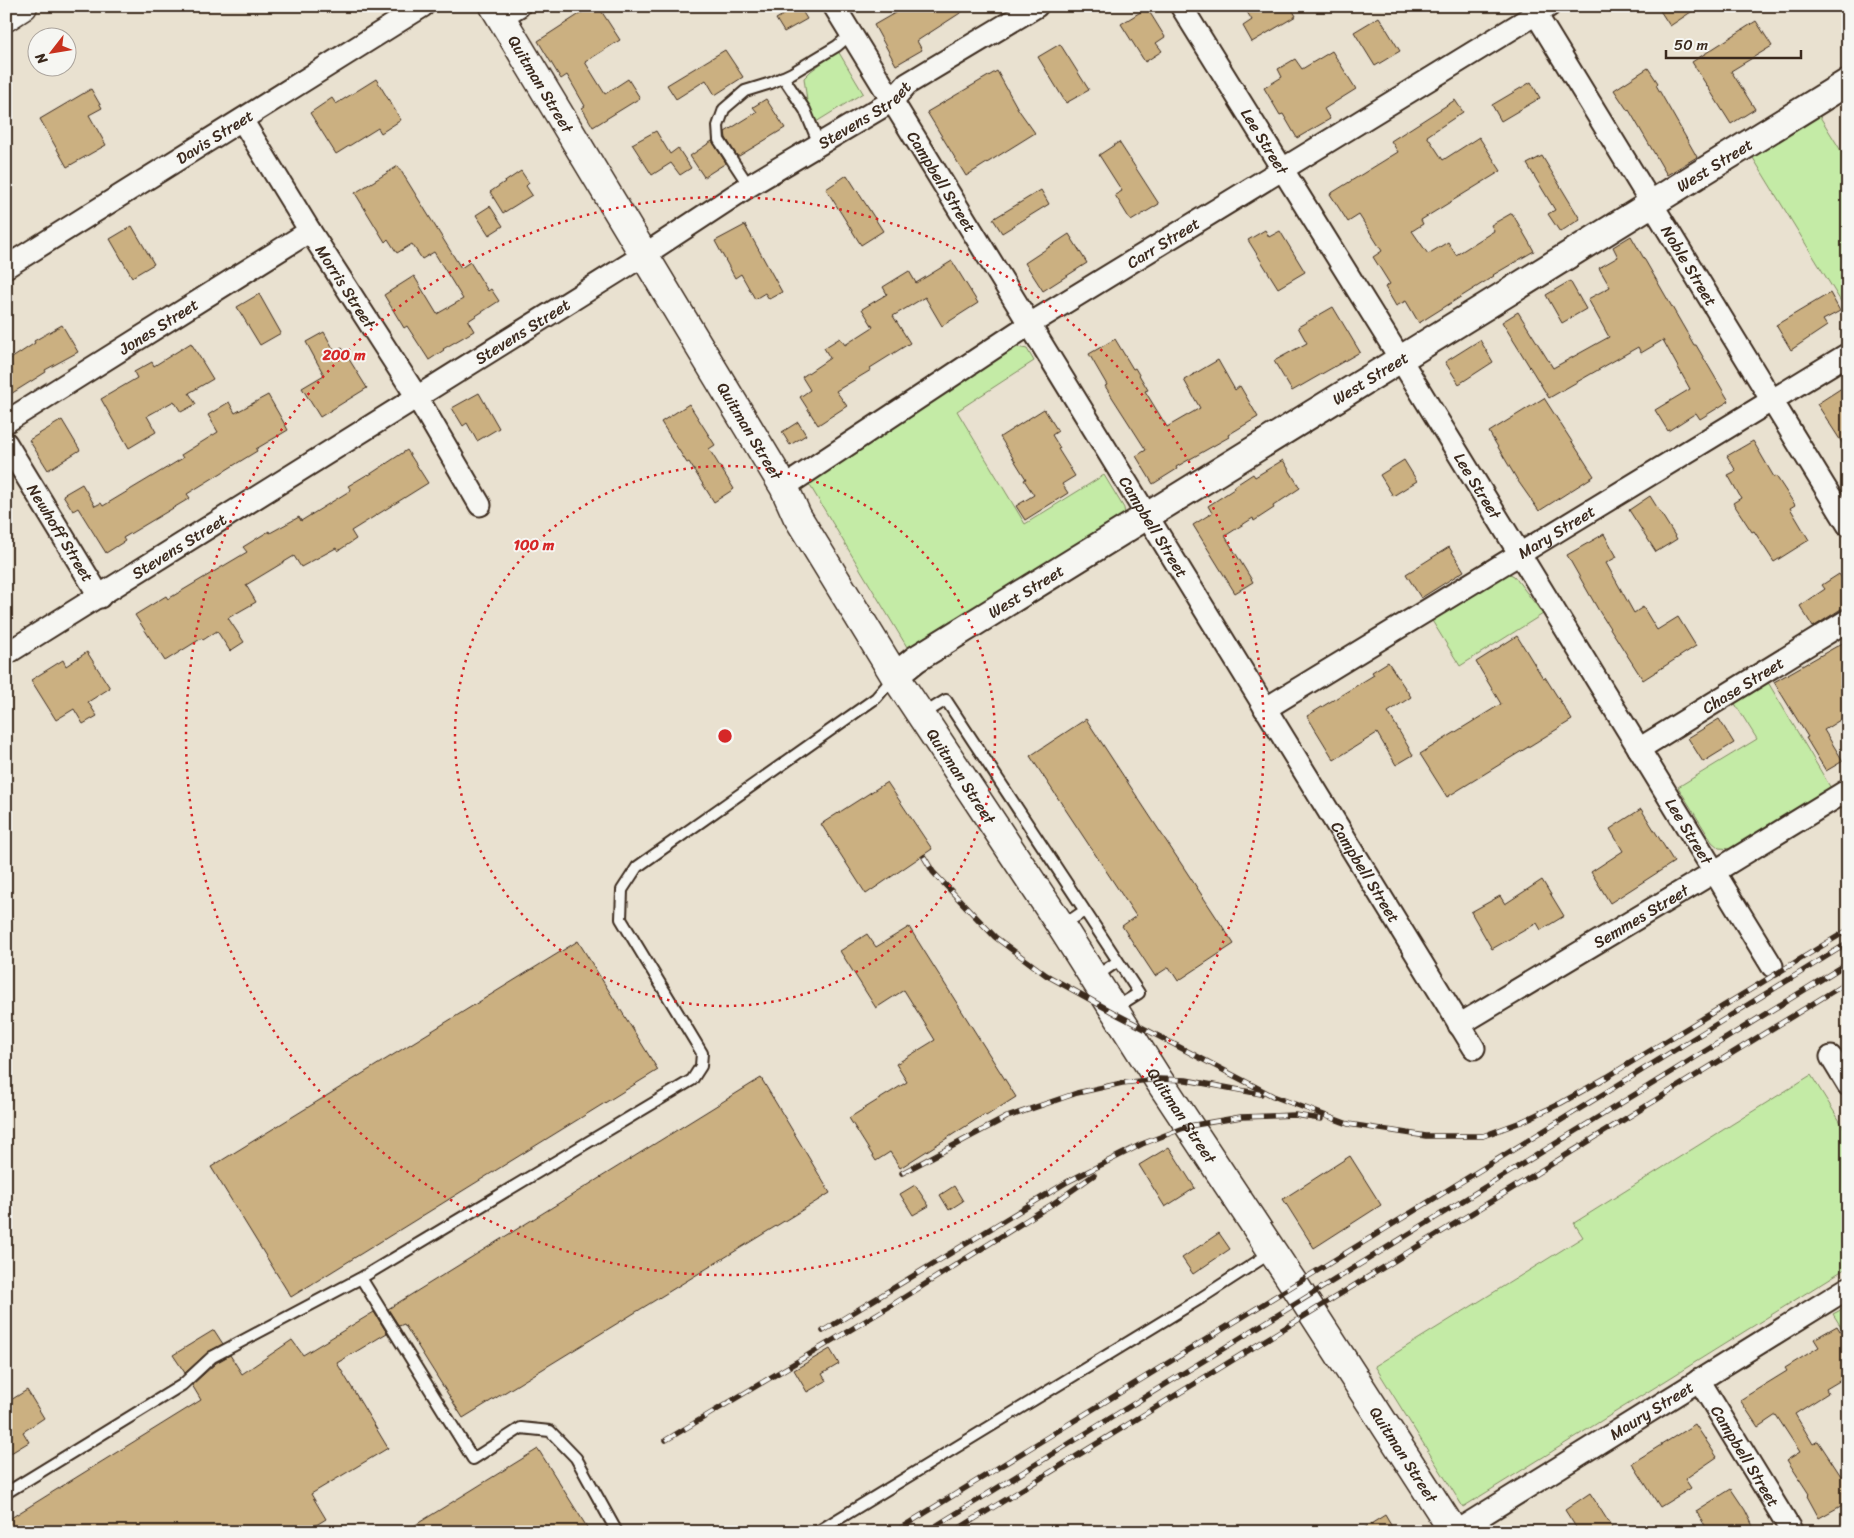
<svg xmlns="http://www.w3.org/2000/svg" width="1854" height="1538" font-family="Sriracha,sans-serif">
<rect width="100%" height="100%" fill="#e9e1d0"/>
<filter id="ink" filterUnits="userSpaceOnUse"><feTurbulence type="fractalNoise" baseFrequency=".02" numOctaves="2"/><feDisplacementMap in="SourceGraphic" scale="10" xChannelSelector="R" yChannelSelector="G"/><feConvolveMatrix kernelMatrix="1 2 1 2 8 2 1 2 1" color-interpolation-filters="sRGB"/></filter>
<g filter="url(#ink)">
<!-- green -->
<path fill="#c4eba6" stroke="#808a62" d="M838 51 863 93 816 122 807 101 804 78 811 71Z
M1817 112 1848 162V313L1750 153Z
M1017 347 1027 349 1034 361 957 411 1025 524 1104 475 1124 508 1125 516 910 652 809 484 1006 351Z
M1508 573 1514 576 1543 614 1460 666 1431 619Z
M1766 679 1832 790 1733 849 1719 848 1712 842 1678 787 1757 739 1732 699Z
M1811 1075 1848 1134V1267L1463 1507 1375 1366 1583 1237 1574 1223Z
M1848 1306V1338L1833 1314Z"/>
<!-- building -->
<path fill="#cbb081" stroke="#3b2a1e" d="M592 6H598L620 40 585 62 605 94 628 79 640 98 593 127 582 108 585 106 567 75 561 79 538 41Z
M799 6 807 19 784 32 776 19Z
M907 6H971L917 41 922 50 896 65 874 25Z
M1257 6H1290L1296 16 1252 42 1243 26 1252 20 1247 12Z
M1657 6H1700L1670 26Z
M1147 8 1165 37 1156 43 1162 51 1145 62 1121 24Z
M1379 17 1400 51 1375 66 1354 32Z
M1756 21 1772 46 1731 71 1755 109 1731 124 1692 62Z
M1060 44 1089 90 1066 103 1038 57Z
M725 50 743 77 715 95 706 80 676 99 667 85Z
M1332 51 1356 89 1324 109 1330 119 1297 138 1283 114 1280 115 1264 88 1282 77 1278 69 1295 59 1302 69Z
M1648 68 1658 83 1656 85 1697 157 1667 175 1629 110 1628 111 1614 90Z
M997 71 1018 109 1035 133 966 176 927 112Z
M376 79 401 120 381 133 378 128 336 154 310 113 332 98 336 104Z
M1531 82 1540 98 1501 121 1492 105Z
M91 89 102 108 89 115 106 145 67 167 40 119Z
M766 99 785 128 739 156H737L726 138 725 132 757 112 753 107Z
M1455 100 1463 112 1427 136 1443 160 1479 137 1501 171 1421 220 1423 224 1412 231 1428 254 1448 242 1456 255 1494 231 1491 225 1512 213 1534 251 1493 275 1494 276 1419 323 1406 301 1396 306 1385 287 1390 284 1373 257 1382 251 1359 215 1348 222 1330 194 1398 152 1391 141Z
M656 131 670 154 678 148 691 168 680 175 671 163 652 175 632 144Z
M712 141 726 163 704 177 690 156Z
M1119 142 1159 204 1131 221 1115 195 1122 191 1099 155Z
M1542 156 1580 219 1560 232 1548 214 1555 210 1527 164Z
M398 166 461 268 470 262 488 291 491 289 499 301 468 321 474 331 443 349 444 350 429 360 407 326 404 328 384 295 414 276 437 314 463 299 434 252 422 259 412 244 397 253 388 239 385 242 355 193Z
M521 171 529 183 526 186 532 195 503 213 490 192Z
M847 175 883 231 861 245 826 189Z
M1041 190 1049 204 1002 233 993 219Z
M490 206 503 226 489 235 476 215Z
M745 225 782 292 769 299 765 293 755 299 741 274 735 278 715 241Z
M132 226 154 264 132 277 110 239Z
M1265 230 1269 237 1280 231 1305 272 1278 288 1248 240Z
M1069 234 1087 263 1043 291 1025 263Z
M1631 236 1694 345H1696L1729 401 1700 419 1696 413 1668 431 1655 410 1690 389 1663 340 1641 353 1638 347 1549 398 1502 322 1518 312 1553 368 1609 337 1588 299 1610 287 1599 268 1618 257 1613 247Z
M952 261 978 303 942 326 925 297 893 316 910 343 870 368 871 370 836 391 847 406 818 425 800 397 810 390 802 377 830 358 824 348 840 338 845 345 873 327 862 309 887 294 883 287 909 271 916 283Z
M1570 281 1586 309 1562 323 1546 295Z
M1830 293 1840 311 1823 320 1827 326 1791 350 1776 325Z
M259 294 281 333 260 345 237 307Z
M1333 307 1360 352 1292 391 1274 361 1307 343 1298 327Z
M62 325 78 352 45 370 46 372 6 397V362L35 343 34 341Z
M324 332 335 352 342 348 367 388 320 417 302 388 324 375 306 342Z
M1115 339 1133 369 1135 368 1148 390 1145 391 1167 427 1200 408 1184 380 1218 360 1235 390 1240 386 1258 417 1228 435 1229 437 1176 467 1177 469 1153 484 1136 456 1146 450 1105 386 1107 385 1089 354Z
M1480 340 1493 362 1459 384 1445 362Z
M191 343 213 379 189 393 196 404 181 412 174 401 147 416 156 432 129 448 101 399 137 378 134 372 152 362 154 366Z
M1848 384V452L1817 404Z
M479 393 499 428 477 441 467 423 463 426 452 408Z
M268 395 288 430 256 449 257 451 187 494 190 498 123 538 125 541 106 553 78 508 73 511 63 495 82 484 95 506 101 503 103 506 183 458 181 455 218 432 208 415 229 402 235 413Z
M1544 398 1594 476 1539 511 1518 481 1489 432Z
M689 404 715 445 709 449 734 489 714 502 689 462 687 463 661 422Z
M1044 409 1058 431 1052 435 1060 448 1058 449 1075 476 1062 484 1068 493 1025 520 1016 506 1034 495 1024 480 1026 479 1000 437Z
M62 420 80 450 48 470 29 440Z
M798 422 806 435 790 445 782 432Z
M1753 441 1774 477 1776 476 1795 505 1790 508 1809 540 1774 562 1754 531 1752 532 1733 503 1741 498 1728 475 1736 471 1727 456Z
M407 450 428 483 351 531 356 539 338 551 336 548 301 567 294 556 246 585 256 602 228 618 244 642 230 651 217 631 203 640 202 638 165 661 135 615 166 596 168 599 247 552 243 547 269 531 270 533 299 517 301 521 351 490 348 486 368 474 369 475Z
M1283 460 1300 488 1273 506 1274 508 1254 521 1253 518 1225 536 1253 582 1235 593 1193 525 1212 513 1208 506 1234 489 1233 487 1253 474 1255 477Z
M1404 460 1417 481 1393 496 1380 475Z
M1650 496 1677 539 1656 552 1629 510Z
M1604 534 1617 557 1606 563 1634 613 1643 607 1657 630 1678 617 1696 646 1643 680 1599 611 1567 555Z
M1449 547 1464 571 1421 598 1406 574Z
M1839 574 1848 587V608L1841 609 1813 627 1800 606 1825 589 1822 585Z
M1848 635V681L1840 685 1848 698V715L1824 730 1843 761 1826 771 1806 738 1808 737 1774 682 1846 641 1843 638Z
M1517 636 1543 678 1545 677 1572 720 1447 797 1420 754 1501 704 1476 662Z
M87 652 110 688 88 702 97 716 83 724 74 709 56 720 31 680 63 660 66 666Z
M1388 662 1411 697 1388 712 1413 755 1396 765 1377 733 1334 760 1307 716 1374 675 1372 672Z
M1086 719 1234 944 1178 981 1169 967 1155 976 1122 926 1136 916 1030 756Z
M1719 719 1734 743 1703 762 1688 738Z
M887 782 932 849 866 894 821 824Z
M1641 809 1674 862 1610 903 1591 872 1623 851 1610 829Z
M1542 880 1564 916 1541 930 1537 923 1492 949 1471 912 1500 896 1505 904Z
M909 927 1016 1097 986 1116 985 1114 900 1168 890 1152 876 1161 849 1118 907 1082 896 1064 935 1040 904 990 876 1008 840 951 867 934 876 947Z
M578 941 658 1070 291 1297 211 1167Z
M761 1078 830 1193 463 1418 404 1324 399 1326 388 1309Z
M1169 1147 1195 1188 1165 1207 1139 1165Z
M1350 1156 1381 1205 1314 1248 1283 1199Z
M915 1185 929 1206 913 1215 900 1194Z
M954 1186 963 1201 949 1210 940 1195Z
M1219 1233 1230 1249 1193 1274 1182 1258Z
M374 1312 387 1333 337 1363 388 1448 311 1494 326 1519 305 1532H6V1521L201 1400 192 1385 216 1363 230 1355 242 1374 292 1340 303 1355Z
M1837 1326 1848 1344V1376L1826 1389 1828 1393 1795 1414 1813 1444 1818 1441 1841 1476 1848 1472V1502L1819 1518 1807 1496 1809 1494 1787 1460 1800 1452 1776 1415 1758 1427 1740 1400 1787 1371 1785 1368 1819 1347 1814 1339Z
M214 1330 223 1344 208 1352 185 1373 173 1355Z
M830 1349 839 1364 822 1374 826 1381 807 1392 794 1370Z
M27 1390 44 1418 23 1432 29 1442 6 1456V1403Z
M1695 1424 1717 1457 1685 1479 1691 1488 1660 1507 1632 1463Z
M538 1449 590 1532H404Z
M1731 1489 1745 1510 1756 1532H1709L1696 1511Z
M1590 1493 1615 1532H1579L1565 1510Z
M1385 1515 1395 1532H1358Z"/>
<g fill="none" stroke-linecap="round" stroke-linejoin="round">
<defs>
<path id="service" d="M783 77 805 110 819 144
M749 186 719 140 718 126 724 109 745 91 771 83 792 73 837 46 851 34
M922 715 946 700 1139 993 1115 1008
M1062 926 1084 911
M1095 977 1118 961
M6 1493 182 1385 212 1357 361 1278
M617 1532 576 1458 550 1431 521 1428 473 1459 361 1278 692 1080 701 1066 702 1053 621 919 622 890 637 867 876 698 894 677
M817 1532 1201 1298 1272 1252"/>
<g id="minor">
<path id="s1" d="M834 6 1474 1048"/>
<path id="s2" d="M1181 6 1401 360 1772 966"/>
<path id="s3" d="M1531 6 1848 525"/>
<path d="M501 17 519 6"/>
<path id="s4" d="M242 120 310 231 417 397 480 505"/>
<path id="s5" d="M6 267 423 6"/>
<path id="s6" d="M6 422 310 231"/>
<path id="s7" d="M6 443 100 597"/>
<path id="s8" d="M784 487 1030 324 1549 6"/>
<path id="s9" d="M6 654 644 255 749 186 892 101 907 84 1037 6"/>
<path id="s10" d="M1265 709 1848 354"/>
<path id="s11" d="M1639 749 1848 620"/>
<path id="s12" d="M1459 1025 1714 872 1848 790"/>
<path d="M1831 1057 1848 1085"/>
<path id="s13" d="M1699 1380 1792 1532"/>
<path id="s14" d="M1455 1532 1848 1288"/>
</g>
<g id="tertiary">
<path id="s15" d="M895 676 916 659 1848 82"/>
</g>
<g id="secondary">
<path id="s16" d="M494 6 784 487 797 516 895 676 1061 926 1158 1079 1294 1284 1454 1532"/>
<path d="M6 17 23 6"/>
</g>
</defs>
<!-- service casing -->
<use href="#service" stroke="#3b2a1e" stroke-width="14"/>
<!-- minor casing -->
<use href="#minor" stroke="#3b2a1e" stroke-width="25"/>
<!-- tertiary casing -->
<use href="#tertiary" stroke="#3b2a1e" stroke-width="30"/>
<!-- secondary casing -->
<use href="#secondary" stroke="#3b2a1e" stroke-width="31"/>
<!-- service -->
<use href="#service" stroke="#f6f6f2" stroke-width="10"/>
<!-- minor -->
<use href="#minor" stroke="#f6f6f2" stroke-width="21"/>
<!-- tertiary -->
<use href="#tertiary" stroke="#f6f6f2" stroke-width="26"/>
<!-- secondary -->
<use href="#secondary" stroke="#f6f6f2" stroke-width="28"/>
<defs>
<path id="rail" d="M924 857 933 872 995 937 1046 975 1118 1015 1273 1096 1348 1124 1426 1136H1483L1521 1122 1561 1103 1607 1077 1848 930
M902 1173 1007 1117 1077 1093 1122 1083 1158 1079 1186 1080 1261 1094
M823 1331 1067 1182 1142 1144 1189 1126 1241 1117 1295 1115 1321 1119
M666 1440 892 1305 1054 1203 1094 1175
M894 1532 1848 943
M926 1532 1848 963
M953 1532 1848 982"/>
</defs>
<!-- rail casing -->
<use href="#rail" stroke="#3b2a1e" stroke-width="5.5"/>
<!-- rail -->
<use href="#rail" stroke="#f6f6f2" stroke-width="4" stroke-dasharray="11" stroke-linecap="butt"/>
</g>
</g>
<!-- distance rings -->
<g fill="none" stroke="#d62828" stroke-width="2.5" stroke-dasharray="2.5 5">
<circle cx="725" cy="736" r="270"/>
<circle cx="725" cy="736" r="539"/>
</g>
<g text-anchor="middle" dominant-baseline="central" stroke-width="4" stroke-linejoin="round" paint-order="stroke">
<!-- street labels -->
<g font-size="16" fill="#3b2a1e" stroke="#f6f6f2">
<text stroke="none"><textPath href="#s16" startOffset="91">Quitman Street</textPath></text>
<text stroke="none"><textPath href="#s9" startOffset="1014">Stevens Street</textPath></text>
<text stroke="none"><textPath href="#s5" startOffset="246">Davis Street</textPath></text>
<text stroke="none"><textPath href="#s2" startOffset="159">Lee Street</textPath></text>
<text stroke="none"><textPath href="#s15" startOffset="966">West Street</textPath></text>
<text stroke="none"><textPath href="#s1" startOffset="206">Campbell Street</textPath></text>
<text stroke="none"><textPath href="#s8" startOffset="451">Carr Street</textPath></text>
<text stroke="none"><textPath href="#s3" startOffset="304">Noble Street</textPath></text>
<text stroke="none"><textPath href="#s4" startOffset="196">Morris Street</textPath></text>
<text stroke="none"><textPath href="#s6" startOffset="180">Jones Street</textPath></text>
<text stroke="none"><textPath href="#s9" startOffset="609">Stevens Street</textPath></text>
<text stroke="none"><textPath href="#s15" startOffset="561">West Street</textPath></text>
<text stroke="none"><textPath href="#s16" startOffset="496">Quitman Street</textPath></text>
<text stroke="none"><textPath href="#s2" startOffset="564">Lee Street</textPath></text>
<text stroke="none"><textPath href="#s1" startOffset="611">Campbell Street</textPath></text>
<text stroke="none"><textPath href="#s10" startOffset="341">Mary Street</textPath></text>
<text stroke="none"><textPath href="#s7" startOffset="105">Newhoff Street</textPath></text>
<text stroke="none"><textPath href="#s9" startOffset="204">Stevens Street</textPath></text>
<text stroke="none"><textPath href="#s15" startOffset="156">West Street</textPath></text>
<text stroke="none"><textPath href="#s11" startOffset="122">Chase Street</textPath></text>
<text stroke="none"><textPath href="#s16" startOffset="901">Quitman Street</textPath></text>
<text stroke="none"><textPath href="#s2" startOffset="969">Lee Street</textPath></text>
<text stroke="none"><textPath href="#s1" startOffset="1016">Campbell Street</textPath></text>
<text stroke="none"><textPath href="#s12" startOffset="212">Semmes Street</textPath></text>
<text stroke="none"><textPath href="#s16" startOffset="1306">Quitman Street</textPath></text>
<text stroke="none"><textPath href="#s14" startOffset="231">Maury Street</textPath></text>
<text stroke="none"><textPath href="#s16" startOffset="1711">Quitman Street</textPath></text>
<text stroke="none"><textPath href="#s13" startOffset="89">Campbell Street</textPath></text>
</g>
</g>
<circle cx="725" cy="736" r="8" fill="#d62828" stroke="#f6f6f2" stroke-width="2.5"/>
<g font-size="15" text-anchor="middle" font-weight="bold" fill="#d62828" stroke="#f6f6f2" stroke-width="4" stroke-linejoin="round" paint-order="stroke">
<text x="344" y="360">200 m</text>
<text x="534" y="550">100 m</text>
</g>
<!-- margin -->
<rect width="1854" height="1538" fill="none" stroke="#f6f6f2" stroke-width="25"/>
<rect x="12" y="12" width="1829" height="1513" fill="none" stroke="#3b2a1e" stroke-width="2" filter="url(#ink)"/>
<!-- north arrow -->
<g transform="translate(52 52) rotate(239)"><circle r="24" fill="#f6f6f2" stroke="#aba49d"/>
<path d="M0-4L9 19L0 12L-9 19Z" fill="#c8321e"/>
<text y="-8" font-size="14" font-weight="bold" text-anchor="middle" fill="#3b2a1e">N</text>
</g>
<!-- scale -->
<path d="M1666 50v8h135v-8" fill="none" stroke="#3b2a1e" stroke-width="2.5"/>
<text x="1674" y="50" font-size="15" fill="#3b2a1e" stroke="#f6f6f2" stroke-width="4" paint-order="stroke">50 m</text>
</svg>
